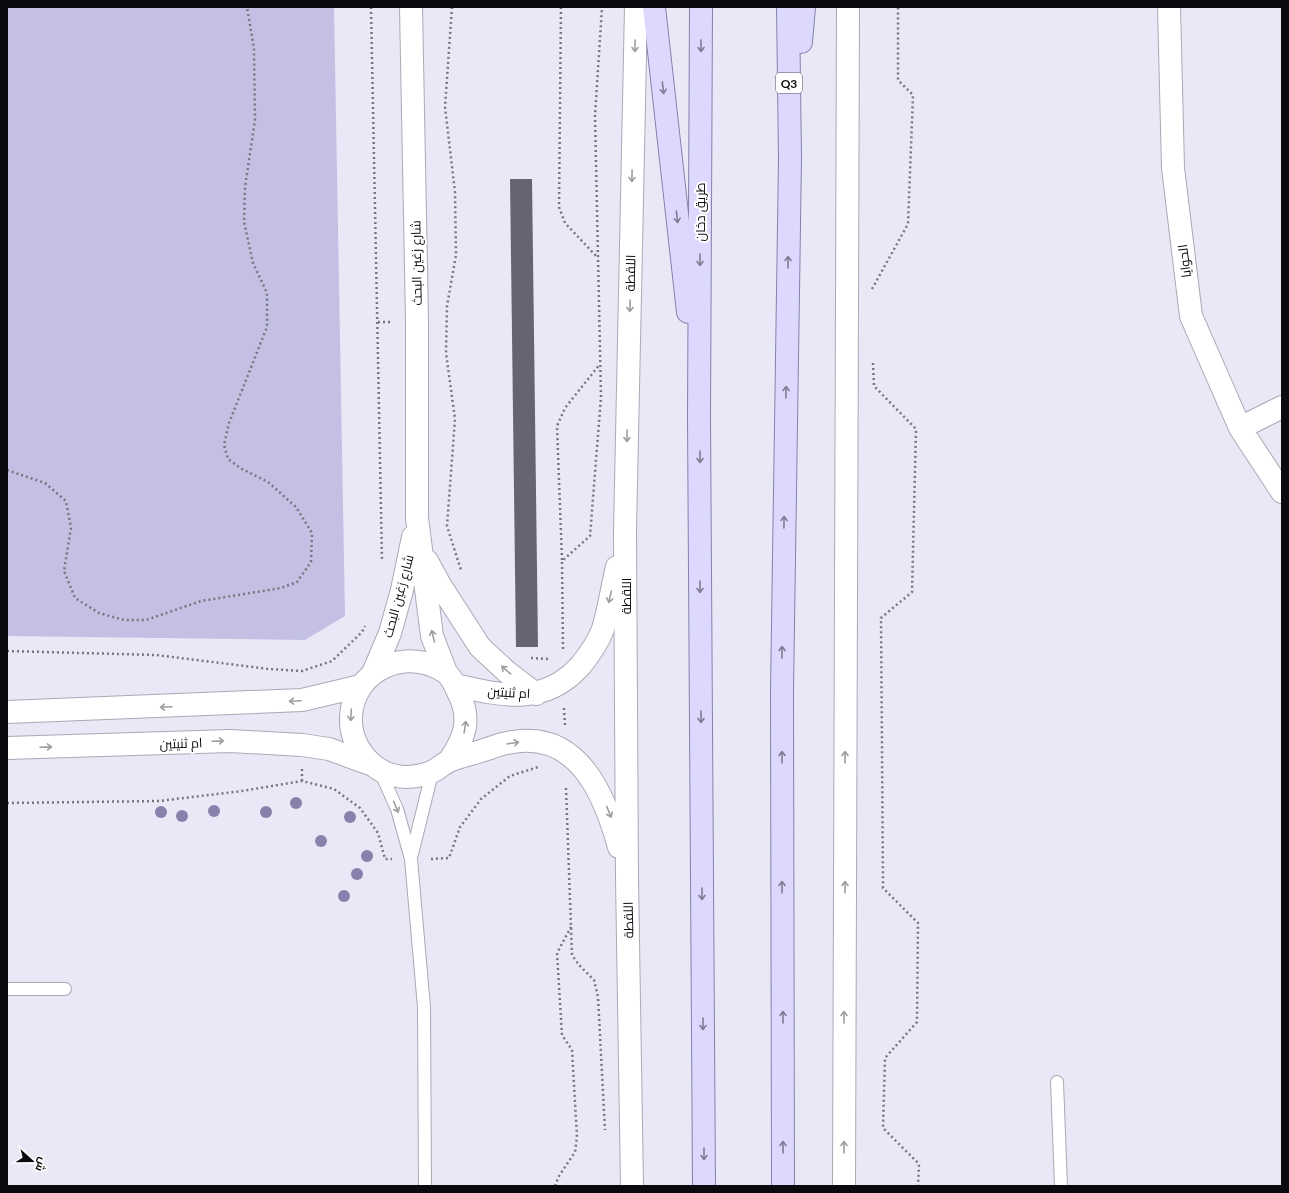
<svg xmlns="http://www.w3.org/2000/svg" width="1289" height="1193" font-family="Lato,Cairo,sans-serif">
<rect width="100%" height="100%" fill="#e9e8f6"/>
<!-- green -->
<path fill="#c3c0e4" d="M7 7H334L345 616 305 640 7 636Z"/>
<!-- building -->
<path fill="#656470" d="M510 179H532L538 647H516Z"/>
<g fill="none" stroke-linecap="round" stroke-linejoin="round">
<defs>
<path id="service" d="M380 771 397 809 411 859 424 1007 425 1186
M412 854 432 773
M7 989H65
M1057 1082 1061 1186"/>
<path id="minor" d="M411 7 417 320V518L432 636 446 672
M1169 7 1173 168 1191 316 1240 428 1282 492
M1240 428 1282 407
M427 561 440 585 480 647 507 672 536 694
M373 673 390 633 402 590 413 537
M455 685C502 696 545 706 581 665 590 654 598 642 603 629 609 609 612 587 617 567
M7 712 302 700 361 686
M7 748 230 741 302 745 329 749 370 764
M449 761C465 738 472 719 458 692 455 685 451 676 445 672 406 646 353 670 351 717 350 737 360 756 377 768 391 778 410 779 426 774 435 772 441 765 449 761 460 756 473 754 484 750 493 747 503 743 513 742 579 731 605 796 619 847
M632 1186 627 878 625 532 636 7
M844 1186 848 7"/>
<path id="primary" d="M654 7 688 312
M701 7 699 418 704 1186
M801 42 804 7
M783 1186 782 691 790 159 788 7"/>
</defs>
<!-- service casing -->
<use href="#service" stroke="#aaa9b6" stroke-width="14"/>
<!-- minor casing -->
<use href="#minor" stroke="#aaa9b6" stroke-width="24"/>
<!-- primary casing -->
<use href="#primary" stroke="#8581aa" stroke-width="24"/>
<!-- path -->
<path stroke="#77767f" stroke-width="2.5" stroke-dasharray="2 3" stroke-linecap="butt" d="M371 7 382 560
M452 7 445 107 455 192 456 255 447 306 446 353 455 419 447 526 461 570
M561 7 559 207 565 223 598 258
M872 289 908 224 913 95 898 80V7
M378 322H393
M873 363 874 386 916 429 912 592 881 618 883 888 918 923 917 1022 885 1058 883 1128 919 1164 918 1186
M7 470 45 483 66 501 71 528 64 571 75 598 99 613 124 620H146L201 601 281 588 297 582 311 562 312 533 296 507 268 482 240 468 228 459 224 445 229 423 267 327V293L253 263 244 222 245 187 255 120 254 49 247 7
M562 560 557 426 565 408 600 364
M563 649 562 561 590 536 601 397 595 116 602 7
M7 651 156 655 269 669 302 671 332 661 362 632 365 626
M531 658 549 659
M564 708 565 725
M302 781V769
M566 788 572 955 579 965 594 980 598 997 605 1130
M7 803 159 801 242 791 302 781 334 789 360 808 378 833 385 859H392
M431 859 449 858 460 827 481 799 510 776 538 767
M555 1186 559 1176 575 1152 577 1137 572 1050 562 1035 557 953 571 927"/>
<!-- service -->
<use href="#service" stroke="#fff" stroke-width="12"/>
<!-- minor -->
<use href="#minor" stroke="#fff" stroke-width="22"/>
<!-- primary -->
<use href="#primary" stroke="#ddd9fe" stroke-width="22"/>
</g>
<!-- trees -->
<g fill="#8980ac">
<circle cx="296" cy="803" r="6"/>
<circle cx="214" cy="811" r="6"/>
<circle cx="161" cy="812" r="6"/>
<circle cx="266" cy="812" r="6"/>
<circle cx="182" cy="816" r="6"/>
<circle cx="350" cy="817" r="6"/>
<circle cx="321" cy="841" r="6"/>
<circle cx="367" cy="856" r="6"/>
<circle cx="357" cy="874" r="6"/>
<circle cx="344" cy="896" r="6"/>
</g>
<!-- one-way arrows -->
<defs><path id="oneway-shaft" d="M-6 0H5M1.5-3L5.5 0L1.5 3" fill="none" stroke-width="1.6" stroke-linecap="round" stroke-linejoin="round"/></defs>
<g stroke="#9d9d9f">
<use href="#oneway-shaft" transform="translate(635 46) rotate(91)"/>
<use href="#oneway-shaft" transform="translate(632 176) rotate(91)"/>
<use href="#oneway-shaft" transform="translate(630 306) rotate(91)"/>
<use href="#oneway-shaft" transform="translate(627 436) rotate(91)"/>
<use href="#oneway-shaft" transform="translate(610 597) rotate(103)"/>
<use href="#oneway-shaft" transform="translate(433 636) rotate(-104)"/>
<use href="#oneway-shaft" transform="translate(506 670) rotate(-139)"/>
<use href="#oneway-shaft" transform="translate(295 701) rotate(177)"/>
<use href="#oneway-shaft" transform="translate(166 707) rotate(177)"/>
<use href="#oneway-shaft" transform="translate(351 715) rotate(93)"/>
<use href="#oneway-shaft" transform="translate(465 727) rotate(-81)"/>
<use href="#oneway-shaft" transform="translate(218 741) rotate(-2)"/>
<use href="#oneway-shaft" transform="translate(513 743) rotate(-9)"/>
<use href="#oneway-shaft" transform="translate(46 747) rotate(-2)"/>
<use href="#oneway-shaft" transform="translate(845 757) rotate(-90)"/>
<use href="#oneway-shaft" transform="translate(396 807) rotate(68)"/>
<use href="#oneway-shaft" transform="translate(609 812) rotate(68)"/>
<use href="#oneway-shaft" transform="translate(845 887) rotate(-90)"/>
<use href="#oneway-shaft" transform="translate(844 1017) rotate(-90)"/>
<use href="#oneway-shaft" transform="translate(844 1147) rotate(-90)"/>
</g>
<g stroke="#7e7c92">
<use href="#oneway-shaft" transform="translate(701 46) rotate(90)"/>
<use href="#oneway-shaft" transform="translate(663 88) rotate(84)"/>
<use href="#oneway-shaft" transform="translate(677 217) rotate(84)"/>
<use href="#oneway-shaft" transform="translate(700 260) rotate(90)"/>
<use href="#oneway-shaft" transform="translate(788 262) rotate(-89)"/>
<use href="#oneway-shaft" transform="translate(786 392) rotate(-89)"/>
<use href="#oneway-shaft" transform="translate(700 457) rotate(90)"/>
<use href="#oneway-shaft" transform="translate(784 522) rotate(-89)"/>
<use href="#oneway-shaft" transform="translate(700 587) rotate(90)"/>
<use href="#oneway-shaft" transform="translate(782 652) rotate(-89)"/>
<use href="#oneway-shaft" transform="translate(701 717) rotate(90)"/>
<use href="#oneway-shaft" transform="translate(782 757) rotate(-90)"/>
<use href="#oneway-shaft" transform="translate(782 887) rotate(-90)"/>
<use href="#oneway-shaft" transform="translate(702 894) rotate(90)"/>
<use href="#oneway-shaft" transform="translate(783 1017) rotate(-90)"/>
<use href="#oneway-shaft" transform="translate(703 1024) rotate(90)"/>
<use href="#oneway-shaft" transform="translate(783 1147) rotate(-90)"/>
<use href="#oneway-shaft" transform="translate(704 1154) rotate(90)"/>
</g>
<g text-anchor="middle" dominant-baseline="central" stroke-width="4" stroke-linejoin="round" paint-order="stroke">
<!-- shield labels -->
<rect fill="#fff" stroke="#545457" stroke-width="1" x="776" y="73" width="26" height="20" rx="3"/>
<g font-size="12" font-weight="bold" fill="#0b0b0f">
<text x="789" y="83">Q3</text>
</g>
<!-- street labels -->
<g font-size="13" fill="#0b0b0f" stroke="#fff">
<text transform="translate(700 212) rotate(-90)">طريق دخان</text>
<text transform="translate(1184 261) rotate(-97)">الحوايا</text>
<text transform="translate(416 263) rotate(-91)">شارع زغين البحث</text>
<text transform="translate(630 273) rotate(-89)">اللقطة</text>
<text transform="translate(398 596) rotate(-75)">شارع زغين البحث</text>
<text transform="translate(626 596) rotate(-90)">اللقطة</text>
<text transform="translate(509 692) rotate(3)">ام ثنيتين</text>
<text transform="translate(181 743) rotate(-2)">ام ثنيتين</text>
<text transform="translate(628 920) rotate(-91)">اللقطة</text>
</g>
</g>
<!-- border -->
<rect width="1289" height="1193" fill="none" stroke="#0b0b0f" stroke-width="16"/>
<!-- north arrow -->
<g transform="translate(32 1161) rotate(111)" stroke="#ffffff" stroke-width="3" paint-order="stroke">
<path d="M0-3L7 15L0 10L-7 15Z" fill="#0b0b0f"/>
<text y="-6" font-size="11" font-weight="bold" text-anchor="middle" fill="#0b0b0f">ش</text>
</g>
</svg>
